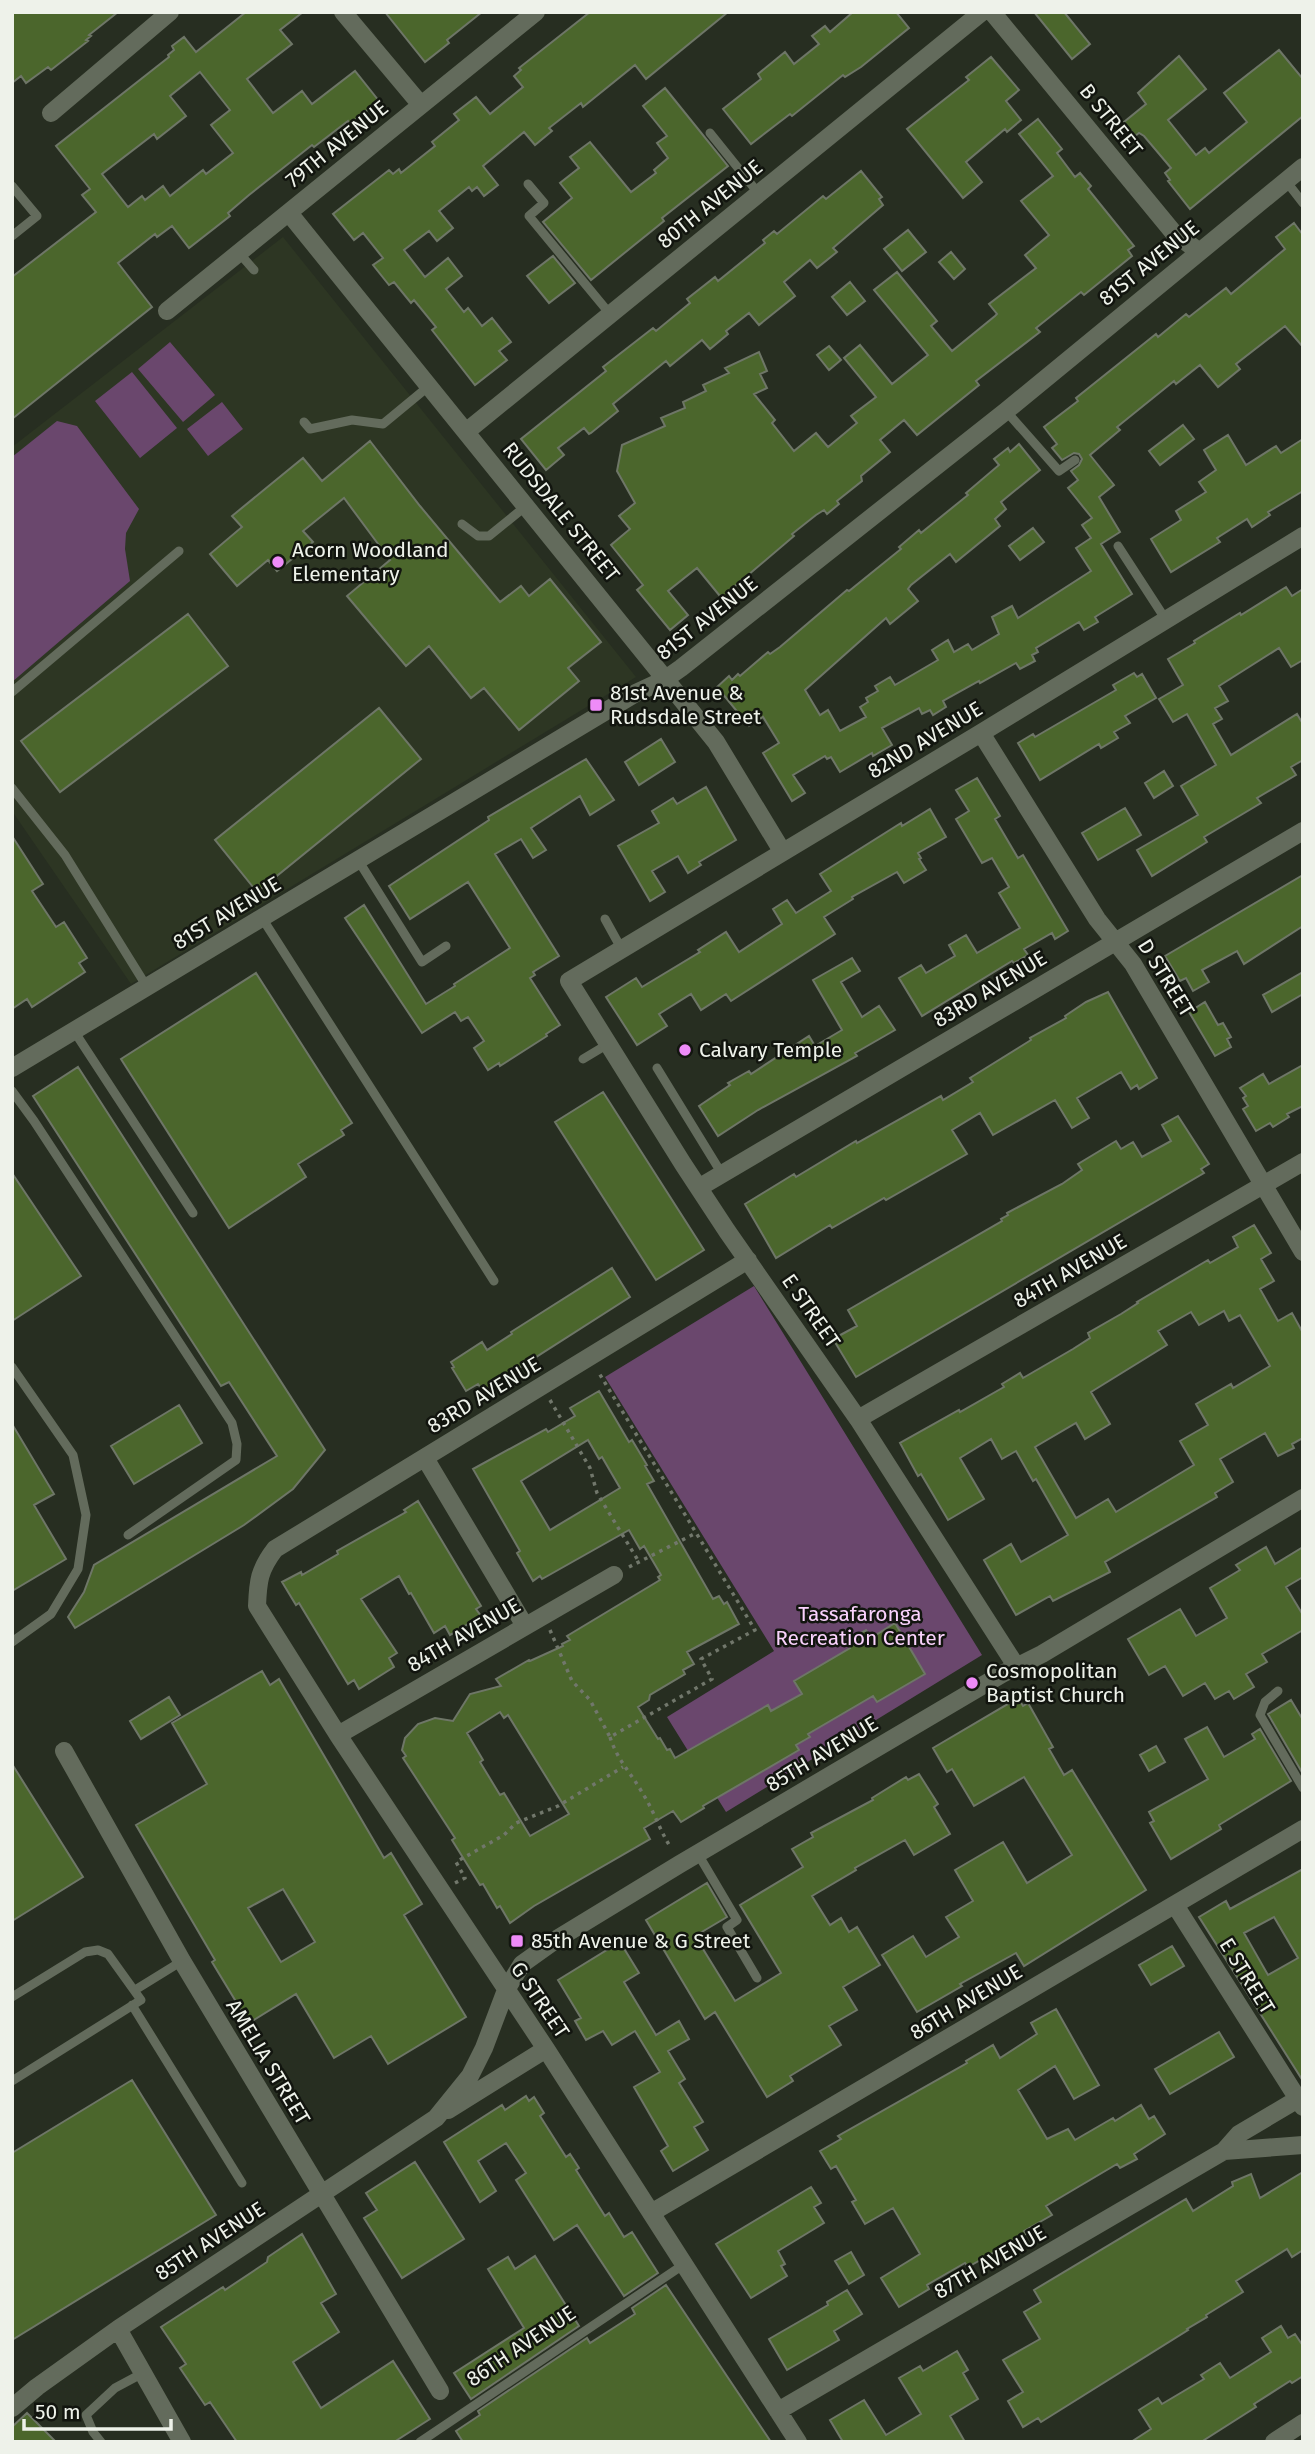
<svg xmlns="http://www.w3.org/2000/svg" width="1315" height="2454" font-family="'Fira Sans',sans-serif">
<rect width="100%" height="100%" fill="#272e21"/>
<!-- built -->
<path fill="#2d3623" d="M283 237 636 677 131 984 12 811V447Z"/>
<!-- green -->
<path fill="#6a476d" d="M170 342 215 395 183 422 138 369Z
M132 372 177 428 140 458 95 401Z
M222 402 243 429 208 456 187 429Z
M57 421 77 426 139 509 126 533 125 549 130 581 12 682V457Z
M754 1286 982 1655 726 1812 667 1717 774 1651 605 1377Z"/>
<!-- building -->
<path fill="#4b662c" stroke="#6e7667" stroke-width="2" fill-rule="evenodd" d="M12 12H118L89 35 91 36 86 40 88 41 51 70 48 67 26 83 21 76 12 83Z
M246 12H303L280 30 292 44 247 79 273 113 302 91 312 104 355 71 379 101 350 124 348 121 314 147 312 145 249 195 228 213 230 216 189 248 172 226 157 237 155 234 118 263 152 307 12 419V277L96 212 82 195 90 189 56 146 169 57 168 55 174 50 172 46 184 37 196 52ZM200 72 230 110 211 125 233 153 206 174 203 170 170 196 163 186 145 200 142 196 128 207 102 174 154 134 157 139 186 116 170 96Z
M385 12H482L447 40 449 43 425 62Z
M590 12H728L646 79 635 65 583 107 581 103 549 128 552 131 535 145 524 132 483 166 498 185 484 196 477 187 472 191 469 187 439 211 453 228 437 241 429 231 404 250 425 277 448 258 462 276 446 289 464 312 468 308 482 326 492 318 511 342 499 351 507 360 475 385 432 330 436 327 414 300 411 303 394 282 389 285 373 265 383 258 363 233 354 240 333 214 389 170 393 174 399 169 401 173 435 146 432 142 459 120 454 114 476 97 490 114 523 87 514 76 521 70 519 68Z
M853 12H896L909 28 861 67 845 77 843 75 792 116 790 114 751 144 723 109 761 79 758 74 785 52 794 64 819 44 812 36 825 26 830 32Z
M1034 12H1064L1090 44 1072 59Z
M1279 50 1303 79V116L1190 209 1168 181 1170 180 1165 173 1171 168 1144 136 1139 133 1135 136 1124 122 1146 104 1138 93 1179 56 1206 89 1168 120 1196 155 1205 148 1209 153 1247 122 1224 93Z
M991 57 1019 90 1006 101 1021 120 1007 132 1005 129 966 162 982 182 963 198 907 129 969 80 966 77Z
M665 88 728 166 662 218 664 221 591 280 543 222 572 198 560 183 579 168 570 157 590 142 631 192 656 173 654 170 668 158 657 143 667 136 643 106Z
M1038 119 1062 149 1057 153 1075 177 1080 173 1091 186 1088 189 1134 246 1128 250 1132 256 1084 295 1081 292 1036 328 1040 332 976 381 979 385 917 435 904 420 880 440 890 452 861 476 862 481 837 501 839 504 827 514 824 510 816 515 792 534 794 536 734 587 737 591 724 601 697 568 668 591 688 615 670 630 637 590 643 585 611 545 630 529 619 516 635 503 617 471 622 445 665 426 661 418 685 408 683 402 706 391 703 385 729 373 725 368 759 352 767 371 760 374 767 388 754 394 775 420 772 423 794 451 816 433 828 447 857 423 851 416 876 397 844 358 860 345 892 384 928 355 874 290 897 272 937 321 931 326 952 351 995 316 997 314 989 304 1036 268 1025 255 1049 235 1021 201 1053 176 1019 134Z
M861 171 882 197 879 199 883 205 833 248 837 252 817 268 810 260 784 282 795 296 759 325 749 313 726 331 728 334 710 349 702 340 670 366 666 361 613 404 618 411 591 433 589 434 584 428 558 448 564 455 546 470 521 439 606 371 603 367 653 328 656 331 690 303 687 299 715 277 718 281 765 243 763 240 774 231 777 234 823 196 826 199Z
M1294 223 1303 235V347L1285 326 1236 364 1240 369 1218 387 1200 365 1176 384 1174 381 1117 427 1120 430 1090 455 1114 485 1099 497 1120 532 1101 544 1132 594 1095 617 1098 622 1084 630 1079 622 1036 648 1038 652 1032 655 1035 661 1020 669 1016 663 980 683 979 681 943 701 946 707 933 715 930 710 922 714 919 708 882 728 892 745 873 756 872 753 840 772 831 757 827 759 825 756 793 775 805 793 792 801 763 753 779 743 763 717 749 726 717 687 729 676 732 680 738 674 740 676 768 652 770 654 780 647 847 590 849 591 901 549 899 547 919 530 921 533 968 495 966 493 999 465 994 459 1008 448 1010 452 1019 444 1040 470 1001 502 1006 509 995 519 1000 526 956 562 950 554 911 585 908 589 918 601 890 624 886 618 805 690 820 715 828 710 840 731 866 717 860 707 868 702 866 698 878 691 875 686 890 677 895 685 938 660 932 650 948 640 954 652 968 644 972 650 999 634 992 617 1012 606 1018 618 1091 571 1076 548 1091 538 1082 525 1092 518 1068 488 1078 480 1071 471 1079 465 1082 459 1079 454 1074 453 1062 460 1052 448 1057 444 1044 427 1078 401 1076 398 1156 334 1158 337 1186 314 1189 317 1226 288 1231 294 1285 249 1276 237Z
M908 230 926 252 902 271 884 249Z
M951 252 965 269 954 279 939 262Z
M553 256 575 283 549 303 527 276Z
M850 282 865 301 847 315 832 297Z
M829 346 841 360 829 370 817 355Z
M1183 425 1194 439 1160 465 1149 451Z
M1228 435 1246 465 1276 446 1281 453 1303 439V491L1268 512 1270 515 1252 527 1247 519 1217 538 1220 542 1171 572 1151 539 1181 520 1176 511 1206 492 1199 482 1216 470 1204 450Z
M370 441 420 506 500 602 521 586 529 596 550 579 601 642 568 668 579 681 519 730 484 688 471 698 429 646 406 666 347 596 390 560 344 498 303 531 313 542 277 571 268 560 237 586 210 554 242 527 232 516 303 458 322 481Z
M1033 528 1044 542 1020 560 1009 546Z
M1286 587 1292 596 1303 589V660L1291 667 1279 648 1219 686 1228 701 1215 708 1222 719 1213 724 1231 755 1297 714 1303 724V760L1291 767 1296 775 1257 798 1261 803 1204 837 1207 842 1152 876 1137 850 1198 815 1181 786 1216 765 1187 714 1173 722 1159 699 1183 685 1168 659 1195 643 1194 641 1240 613 1241 615Z
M188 614 228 666 60 792 21 741Z
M1134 673 1137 677 1142 674 1156 698 1125 716 1130 723 1114 732 1118 738 1101 748 1099 744 1040 780 1018 743 1033 734 1035 737 1116 690 1113 685Z
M379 708 421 759 257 892 215 840Z
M661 739 675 762 639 785 625 762Z
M586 759 614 800 590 815 580 796 531 828 546 850 533 858 521 839 495 854 559 956 533 972 535 975 530 978 560 1025 546 1034 547 1036 500 1066 499 1063 488 1070 474 1048 484 1041 468 1017 461 1021 455 1012 422 1033 345 918 364 905 426 1004 455 986 454 984 510 948 468 882 410 919 389 886 489 820 488 817Z
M1164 771 1173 786 1154 798 1145 783Z
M977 778 1000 816 995 819 1018 858 1023 855 1068 931 1055 939 1052 933 1024 949 1028 955 1014 963 1012 961 922 1016 899 978 921 965 926 973 955 956 949 945 966 935 977 953 1020 928 999 893 1009 887 992 858 982 863 956 819 969 811 956 790Z
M706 787 736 840 699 862 701 865 688 873 678 856 652 871 665 892 650 901 618 846 659 823 652 811 673 798 677 804Z
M1125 808 1141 835 1098 860 1082 833Z
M930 809 946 837 918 853 921 858 919 859 926 870 904 883 897 872 852 897 853 899 824 917 835 934 731 1001 726 994 701 1010 691 994 659 1014 667 1026 637 1045 606 997 636 978 642 987 700 952 698 950 726 932 739 952 782 924 773 909 787 900 796 913 831 891 820 874 901 823 902 826Z
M12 836 43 884 32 891 56 927 64 922 87 958 79 963 85 972 32 1007 27 999 12 1009Z
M1303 875V926L1244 964 1237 951 1202 970 1209 982 1193 991 1186 978 1180 981 1165 956Z
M852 958 860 971 841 982 862 1017 879 1006 895 1030 855 1053 857 1056 758 1110 718 1136 699 1106 730 1085 728 1083 749 1071 751 1074 809 1036 815 1046 842 1030 813 980Z
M1303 972V994L1272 1012 1263 995Z
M256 973 352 1123 341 1130 344 1135 298 1164 306 1177 229 1228 121 1059Z
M1108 992 1157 1078 1139 1089 1137 1085 1131 1089 1121 1072 1077 1098 1089 1118 1072 1128 1055 1100 993 1135 980 1113 952 1130 967 1154 886 1200 884 1198 832 1228 830 1225 776 1258 745 1204 794 1174 796 1177 856 1141 857 1143 941 1096 943 1100 973 1082 970 1078 1031 1040 1030 1038 1066 1018 1065 1016 1086 1002Z
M1205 1002 1218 1025 1223 1023 1231 1037 1227 1039 1231 1047 1215 1056 1189 1012Z
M1303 1065V1106L1287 1114 1289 1117 1273 1127 1270 1123 1256 1131 1243 1109 1248 1106 1243 1098 1246 1096 1240 1088 1263 1074 1269 1084Z
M78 1067 325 1450 293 1489 244 1525 75 1628 68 1617 84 1592 94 1565 277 1456 229 1382 221 1386 33 1096Z
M603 1092 704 1250 656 1280 555 1122Z
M1178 1116 1209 1164 1201 1169 1204 1173 856 1377 833 1339 857 1326 848 1310 1002 1221 1001 1219 1008 1215 1007 1213 1062 1184 1082 1170 1078 1164 1116 1141 1121 1149 1133 1142 1142 1157 1171 1141 1162 1125Z
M12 1173 81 1276 12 1321Z
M1254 1225 1271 1253 1261 1259 1274 1281 1260 1289 1278 1321 1292 1313 1303 1333V1438L1292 1444 1294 1448 1278 1456 1265 1433 1220 1459 1233 1482 1215 1493 1217 1497 1105 1562 1110 1572 1053 1601 1050 1596 1016 1615 984 1560 1011 1544 1021 1562 1068 1535 1036 1479 1033 1481 1016 1451 1002 1459 991 1439 960 1458 984 1499 948 1520 921 1474 918 1476 900 1443 959 1410 960 1412 1004 1387 1002 1384 1020 1373 1023 1378 1073 1349 1090 1338 1088 1333 1121 1314 1138 1303 1137 1302 1208 1260 1210 1263 1238 1247 1233 1237ZM1224 1311 1229 1321 1240 1315 1270 1366 1233 1388 1231 1384 1196 1404 1208 1425 1180 1441 1194 1465 1116 1512 1108 1499 1076 1518 1035 1447 1076 1423 1085 1439 1110 1424 1091 1392 1167 1345 1158 1331 1191 1312 1199 1325Z
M612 1268 630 1297 483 1391 478 1384 466 1391 452 1368 454 1367 451 1362 482 1342 487 1350 512 1334 511 1332Z
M599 1391 629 1442 632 1440 647 1465 645 1466 654 1481 647 1484 713 1599 719 1596 724 1604 727 1602 739 1624 687 1652 694 1664 683 1670 685 1674 650 1695 649 1700 638 1707 658 1739 660 1738 667 1750 670 1749 675 1758 768 1705 771 1711 802 1694 794 1681 850 1648 847 1641 866 1630 871 1638 895 1623 925 1674 877 1702 873 1696 808 1734 810 1737 796 1745 799 1750 703 1806 704 1808 681 1822 673 1811 644 1828 650 1839 534 1906 510 1923 500 1906 497 1908 483 1884 480 1885 452 1840 455 1838 403 1758 406 1756 402 1750 405 1738 418 1724 435 1718 453 1721 470 1694 501 1686 496 1679 529 1660 530 1661 563 1646 562 1644 570 1640 567 1636 660 1580 658 1577 661 1575 644 1546 640 1549 629 1530 542 1579 540 1576 533 1581 517 1553 520 1551 473 1469 546 1429 548 1432 575 1416 570 1408ZM588 1440 599 1459 602 1457 620 1488 550 1530 521 1481ZM500 1712 504 1718 508 1715 569 1814 530 1836 504 1793 500 1795 480 1762 483 1760 467 1733Z
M179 1405 202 1443 134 1484 111 1446Z
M12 1424 54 1494 34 1505 66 1559 12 1591Z
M418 1501 481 1606 476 1609 481 1616 450 1635 445 1626 434 1633 411 1593 409 1594 399 1576 361 1599 397 1653 389 1658 394 1667 359 1689 354 1680 348 1684 299 1603 296 1605 282 1582 301 1572 302 1575 338 1554 337 1551 406 1512 404 1510Z
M1266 1547 1275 1564 1303 1547V1577L1286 1587 1303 1615V1630L1262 1654 1267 1662 1246 1674 1254 1687 1234 1699 1229 1691 1215 1699 1205 1683 1183 1696 1165 1666 1149 1675 1128 1639 1180 1609 1196 1636 1227 1618 1210 1588 1240 1570 1236 1565Z
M262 1671 270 1685 279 1679 384 1858 391 1853 422 1904 404 1915 466 2017 388 2064 371 2036 334 2058 296 1994 249 2023 212 1962 215 1960 136 1825 207 1784 172 1723ZM283 1889 315 1942 281 1962 248 1908Z
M169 1697 180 1715 141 1739 130 1721Z
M1018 1698 1023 1706 1028 1703 1053 1747 1049 1749 1064 1775 1072 1770 1146 1890 1024 1966 1016 1953 960 1984 962 1986 917 2012 882 1955 913 1936 926 1957 959 1937 946 1917 973 1901 955 1870 1003 1842 1027 1883 1072 1855 1024 1777 974 1806 952 1769 947 1772 933 1748Z
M1291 1700 1303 1720V1774L1268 1714Z
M1207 1727 1224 1757 1255 1739 1252 1734 1260 1729 1291 1781 1219 1825 1221 1829 1171 1859 1150 1823 1154 1821 1149 1812 1208 1779 1185 1739Z
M1156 1746 1165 1762 1149 1771 1140 1755Z
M12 1764 83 1877 12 1921Z
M919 1774 938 1804 934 1807 950 1834 914 1855 905 1840 855 1868 856 1870 812 1896 830 1925 841 1918 849 1932 857 1927 880 1965 843 1987 857 2010 829 2026 841 2045 790 2076 793 2081 767 2097 715 2012 705 2019 646 1920 707 1883 727 1917 695 1936 735 2001 781 1973 740 1905 803 1867 792 1849 813 1837 811 1833 873 1800 872 1798 906 1777 908 1780Z
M1303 1869V2081L1199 1917 1226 1901 1230 1909ZM1274 1917 1298 1958 1268 1975 1244 1933Z
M620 1942 639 1973 624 1982 656 2035 679 2021 689 2039 668 2051 685 2079 679 2083 703 2122 694 2127 708 2150 673 2171 661 2151 668 2146 634 2087 660 2072 635 2031 612 2045 603 2031 586 2040 575 2021 581 2018 558 1980Z
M1172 1946 1184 1966 1151 1985 1139 1965Z
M1056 2009 1099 2085 1074 2099 1055 2066 1018 2090 1047 2139 1068 2129 1075 2140 1113 2118 1115 2121 1141 2105 1149 2119 1154 2116 1165 2134 1134 2154 1137 2159 1120 2168 1117 2164 1046 2206 1052 2215 1024 2231 1026 2234 968 2267 965 2263 927 2285 929 2289 899 2307 881 2278 920 2254 893 2208 865 2224 852 2202 856 2200 836 2166 831 2169 820 2151 841 2139 838 2136 967 2063 966 2061 993 2045 1000 2058 1037 2034 1031 2023Z
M1219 2032 1234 2057 1170 2094 1155 2069Z
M132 2080 216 2215 12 2340V2153Z
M526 2096 529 2101 534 2097 544 2113 540 2116 566 2157 570 2154 579 2168 576 2170 605 2216 609 2213 624 2237 632 2232 658 2273 624 2296 577 2225 554 2240 516 2180 526 2173 506 2143 478 2161 496 2191 480 2202 444 2142 502 2105 505 2110Z
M415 2162 464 2239 402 2278 364 2218 377 2210 366 2193Z
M1303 2172V2250L1292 2257 1287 2249 1236 2281 1243 2292 1206 2315 1207 2317 1187 2329 1188 2330 1041 2422 1038 2418 1023 2427 1008 2401 1023 2392 1003 2360 1040 2339 1024 2312 1041 2302 1034 2290 1186 2199 1193 2211 1233 2186 1232 2182 1251 2174 1260 2198Z
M811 2187 821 2203 814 2207 824 2223 778 2251 785 2264 781 2266 787 2276 751 2298 716 2244Z
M302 2234 336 2294 321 2303 339 2332 293 2362 321 2408 393 2361 430 2419 394 2442H237L210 2402 205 2405 180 2368 186 2364 161 2327 223 2287 225 2290 267 2262 268 2257Z
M851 2252 864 2275 849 2284 835 2261Z
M535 2256 579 2326 471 2399 454 2373 524 2328 488 2269 508 2257 515 2269Z
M666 2285 771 2442H463L456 2431 480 2415 478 2411 587 2338 590 2343 635 2314 632 2308Z
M847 2290 862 2314 834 2331 839 2340 787 2370 769 2339 828 2305 827 2302Z
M1281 2326 1288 2338 1295 2334 1303 2346V2376L1292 2383 1290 2381 1254 2404 1256 2407 1201 2442H1131L1151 2429 1139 2410 1158 2398 1162 2404 1204 2379 1201 2375 1220 2363 1230 2378 1271 2352 1262 2338Z
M957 2351 968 2370 963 2373 978 2399 950 2416 965 2442H843L830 2420 864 2400 886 2435 921 2414 899 2378 920 2366 923 2371Z
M27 2413 56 2442H12V2427Z"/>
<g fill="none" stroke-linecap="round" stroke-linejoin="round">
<!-- path -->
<path stroke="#71776b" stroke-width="3.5" stroke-dasharray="3.5 5" stroke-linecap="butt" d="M550 1400 590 1468 597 1493 639 1562
M629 1567 696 1533
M550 1630 572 1681 590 1700 610 1737 712 1679 701 1659 755 1630 599 1373
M610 1737C617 1760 632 1774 643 1794 654 1811 660 1831 671 1848
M455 1883 465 1878 456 1862 504 1835 516 1823 558 1806 623 1767"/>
<!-- service -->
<path stroke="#636b5c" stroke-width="9" d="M710 133 759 194
M1286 181 1303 203
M528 184 544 203 529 216 610 314
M12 186 37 216 12 236
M240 254 254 270
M1006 411 1059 471 1075 460
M304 422 310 429 352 420 383 424 429 386
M462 524 478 536H489L526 506
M1118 546 1166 620
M12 692 179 551
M12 788 65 855 147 987
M358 860 422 962 446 946
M262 918 494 1281
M605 919 621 948
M74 1031 193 1213
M583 1059 608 1044
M657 1068 722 1174
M12 1091 34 1121 232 1423 237 1444 236 1460 128 1535
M12 1367 73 1455 86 1515 78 1569 51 1614 12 1642
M1278 1691 1265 1702 1260 1715 1303 1788
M698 1854 737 1920 727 1927 757 1978
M135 1990 182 1961
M12 1997 85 1952 98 1950 108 1954 141 2000 12 2081
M132 2005 242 2183
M101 2442 93 2432 86 2415 115 2388 143 2373
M420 2442 683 2265"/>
<!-- minor -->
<path stroke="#636b5c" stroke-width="18" d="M343 12 421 105
M992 12 1173 232 1198 251
M51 113 170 12
M289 213 716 742 782 851
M167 311 536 12
M467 431 982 12
M981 733 1097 919 1133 964 1303 1252
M12 1068 636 693 664 680 681 668 1006 411 1303 167
M700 1187 1303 831
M748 1260 275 1549C259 1570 258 1581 257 1606L338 1735 546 2049 798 2442
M858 1419 1303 1162
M425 1458 525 1626
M1016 1666 858 1419 727 1231 683 1164 569 981 981 733 1303 536
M338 1735 614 1575
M64 1751 182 1961 440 2391
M1175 1905 1303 2107
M448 2110 546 2049
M1224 2151 1239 2134 1298 2099
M651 2213 1303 1829
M118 2329 182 2442
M12 2408 37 2387 118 2329 436 2118 470 2076 484 2048 506 1990 522 1964 557 1939 680 1864 1002 1674 1042 1654 1303 1498
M778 2411 1224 2151 1303 2145
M1274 2442 1303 2423"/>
</g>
<!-- markers -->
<g fill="#ee8bf8" stroke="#12150f" stroke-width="2.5">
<circle cx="278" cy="562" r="7"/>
<rect x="589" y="698" width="14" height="14" rx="3.5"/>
<circle cx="685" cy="1050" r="7"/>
<circle cx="972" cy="1683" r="7"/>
<rect x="510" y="1934" width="14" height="14" rx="3.5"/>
</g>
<g text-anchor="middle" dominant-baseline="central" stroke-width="5" stroke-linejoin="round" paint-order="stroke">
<!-- street labels -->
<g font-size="21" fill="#eef2ea" stroke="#12150f">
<text transform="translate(1111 120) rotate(51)">B STREET</text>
<text transform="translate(337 144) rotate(-39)">79TH AVENUE</text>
<text transform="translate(710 204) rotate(-39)">80TH AVENUE</text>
<text transform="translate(1149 263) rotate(-39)">81ST AVENUE</text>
<text transform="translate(561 512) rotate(51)">RUDSDALE STREET</text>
<text transform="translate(707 618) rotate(-38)">81ST AVENUE</text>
<text transform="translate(925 740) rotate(-31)">82ND AVENUE</text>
<text transform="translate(227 913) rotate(-31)">81ST AVENUE</text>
<text transform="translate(1166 978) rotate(58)">D STREET</text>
<text transform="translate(990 989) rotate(-31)">83RD AVENUE</text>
<text transform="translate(1070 1271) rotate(-30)">84TH AVENUE</text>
<text transform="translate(811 1311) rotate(55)">E STREET</text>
<text transform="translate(484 1395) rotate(-31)">83RD AVENUE</text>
<text transform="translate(464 1635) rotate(-30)">84TH AVENUE</text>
<text transform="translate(822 1754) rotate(-31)">85TH AVENUE</text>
<text transform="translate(1247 1976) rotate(58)">E STREET</text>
<text transform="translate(540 2000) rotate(56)">G STREET</text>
<text transform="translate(966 2002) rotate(-31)">86TH AVENUE</text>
<text transform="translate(268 2062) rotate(59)">AMELIA STREET</text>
<text transform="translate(210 2241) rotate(-33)">85TH AVENUE</text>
<text transform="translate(990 2262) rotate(-30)">87TH AVENUE</text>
<text transform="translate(521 2346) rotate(-34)">86TH AVENUE</text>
</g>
<!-- poi labels -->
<g font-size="21" fill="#eef2ea" stroke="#12150f" text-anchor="start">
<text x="292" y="550">Acorn Woodland<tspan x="292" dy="24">Elementary</tspan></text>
<text x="610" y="693">81st Avenue &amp;<tspan x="610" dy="24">Rudsdale Street</tspan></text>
<text x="699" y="1050">Calvary Temple</text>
<text x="986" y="1671">Cosmopolitan<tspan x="986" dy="24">Baptist Church</tspan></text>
<text x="531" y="1941">85th Avenue &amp; G Street</text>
</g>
<!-- park labels -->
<g font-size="21" fill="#fad2fd" stroke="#12150f">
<text x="860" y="1614">Tassafaronga<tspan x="860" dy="24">Recreation Center</tspan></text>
</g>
</g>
<!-- border -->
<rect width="1315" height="2454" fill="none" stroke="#eef2ea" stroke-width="28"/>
<!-- scale -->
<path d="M24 2419v10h147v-10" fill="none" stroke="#eef2ea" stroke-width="3.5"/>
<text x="35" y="2419" font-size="21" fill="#eef2ea" stroke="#12150f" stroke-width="5" paint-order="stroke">50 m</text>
</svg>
